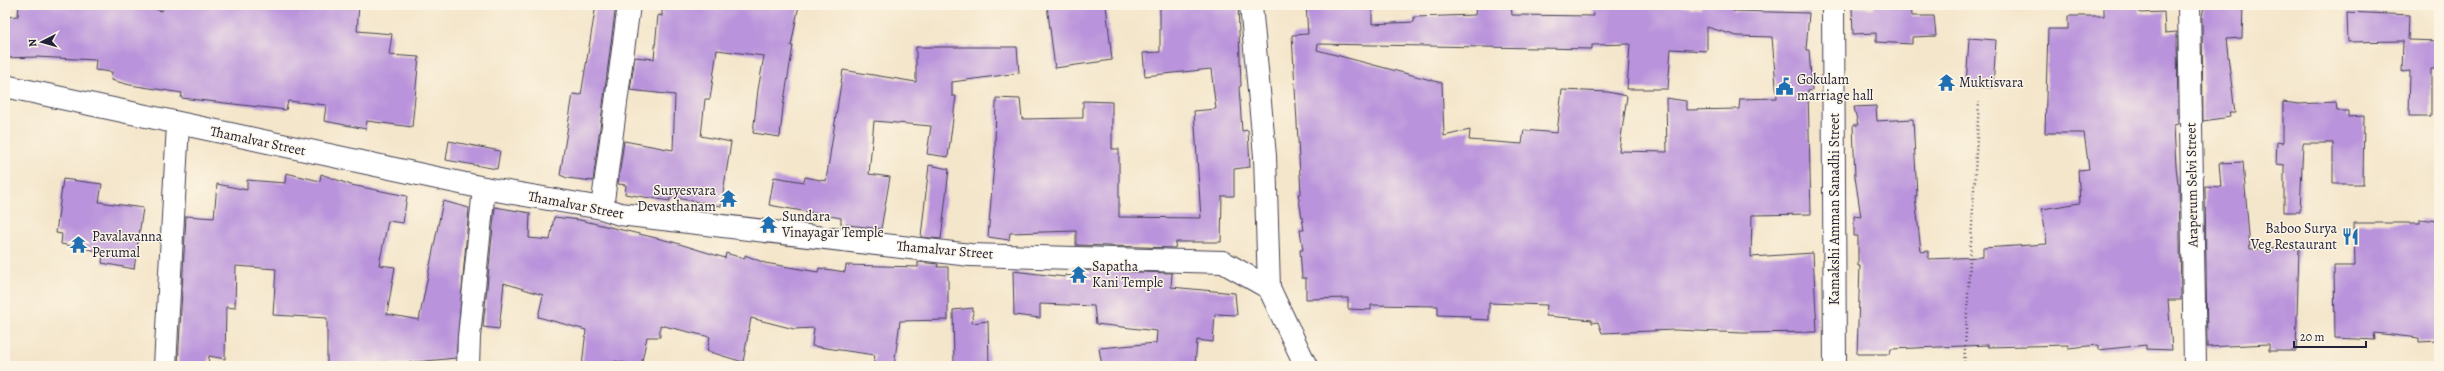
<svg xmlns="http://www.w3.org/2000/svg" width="2444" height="371" font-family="Alegreya,serif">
<rect width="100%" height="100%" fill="#fcf5e5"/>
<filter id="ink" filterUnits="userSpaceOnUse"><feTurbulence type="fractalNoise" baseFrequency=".025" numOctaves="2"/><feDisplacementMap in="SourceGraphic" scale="8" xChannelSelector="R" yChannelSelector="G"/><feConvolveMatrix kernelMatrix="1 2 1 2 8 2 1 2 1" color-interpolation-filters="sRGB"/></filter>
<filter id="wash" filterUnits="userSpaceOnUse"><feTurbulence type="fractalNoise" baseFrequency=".012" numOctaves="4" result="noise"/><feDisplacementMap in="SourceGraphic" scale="16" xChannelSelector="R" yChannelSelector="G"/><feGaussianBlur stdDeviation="0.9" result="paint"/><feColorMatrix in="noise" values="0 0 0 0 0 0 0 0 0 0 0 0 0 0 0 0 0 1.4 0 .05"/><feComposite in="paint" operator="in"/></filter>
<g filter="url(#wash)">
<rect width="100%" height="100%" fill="#f4e6cb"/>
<g id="blocks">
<!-- building -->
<path fill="#b993db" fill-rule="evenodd" d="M19 5H103L142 10 143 6 162 11V5H359L357 31 392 34 389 55 419 57 412 127 367 121 366 129 324 121 326 105 288 101 286 110 181 98 182 93 130 85 111 80 112 72 95 70 96 60 36 57 5 58V17L18 16Z
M596 5H616L593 181 567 178 560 175 573 94 581 95Z
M662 5H799L791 46H793L783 107 780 137 753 133 758 90 764 56 717 50 710 99H705L701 136 731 142 721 206 670 197V201L625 194 626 185 618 184 624 141 673 150 675 95 630 90 635 57 654 59 658 15 662 16Z
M1047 5H1106L1112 60 1055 68Z
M1160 5H1238L1241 86 1239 87 1242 131 1248 130 1250 167 1234 169V196H1222L1221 242H1176L1175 248 1076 245V231L1010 233 1009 240 988 237 995 151 996 98 1020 99 1022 119 1083 118V101L1112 102V149H1119V217L1201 218 1194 111 1216 109 1211 69 1145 76 1143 53 1160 52Z
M1306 5H1372V24L1414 22V17L1475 15 1476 5H1511L1512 15 1594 16 1593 8 1633 5H1672L1701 9V5H1735L1733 11 1809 13 1806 50H1809L1812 90 1808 91 1811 214 1752 215 1751 257 1813 253 1817 332 1743 333 1675 330 1602 333 1598 322 1592 323V320L1546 316 1547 305 1489 303V320L1469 319 1470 316 1438 315V306L1371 305V310L1348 309V298L1306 299V278H1302L1300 250H1303L1300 230H1304L1298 194 1301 193 1292 35 1308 34ZM1707 27 1737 36 1772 37 1777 98 1740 99 1739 109 1686 110V101L1666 98 1667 152 1619 151 1627 96 1608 92 1562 90 1557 133 1524 130 1522 144 1469 140 1470 130 1444 136 1442 83 1317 50 1318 44 1592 49V45L1630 44 1627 89H1668L1671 49 1707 51Z
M1874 5H1911L1912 16H1934L1936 36 1912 37V44L1876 42V33L1853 34 1852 7 1874 8Z
M2104 5H2140V13L2164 12 2165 33 2177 32 2178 124 2174 125 2176 167 2178 183H2179L2181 300H2168L2172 350 2146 349V345L2098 350V345L2068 348V345L1988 347V345L1891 349 1890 354H1857L1860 266H1858V236H1854V216L1861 217 1855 177 1853 125H1858L1854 107 1876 106 1877 121 1913 119 1917 196H1915L1921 252 1928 251V259L1983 257V248L2047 244 2042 209 2080 203 2078 170 2089 169 2084 133H2045L2048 29H2068V16H2104Z
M2204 5H2243L2242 38 2226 39 2235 113H2229L2230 117 2203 121 2202 18Z
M2347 12 2409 15 2408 40 2439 41V69H2431V116H2409L2410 71 2402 72 2403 41 2348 42Z
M1969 38 1996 40 1993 88 1966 86Z
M916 47H1017L1019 73 952 82V96H956L948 157 927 154 931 126 874 121 869 174 890 177 881 229 841 224V218L769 205 774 177 804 182 805 177 826 181 843 70 916 82Z
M2283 102 2299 104 2336 102 2337 111H2348V117L2364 116 2363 184H2333V143H2303L2300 212H2284V165L2276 164 2277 142 2283 143Z
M449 141 500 151 497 169 446 160Z
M2243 162 2250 249 2299 248 2296 351H2269V344L2207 347 2205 186 2221 187 2219 163Z
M929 165 949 169 941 239 921 237Z
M286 173 320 181 321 174 351 185 407 196 403 223 388 221 379 265 395 267 387 314 419 320 443 201 469 208 456 358 376 366H327V318L273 315 276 269 236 266 235 308 226 307 225 359 209 356 208 366H178L186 216 214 218 217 184 247 190V180L285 183Z
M63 179 102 184 99 202 143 208 134 269 102 263 103 252 61 244 62 234 56 233Z
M495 207 530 213 529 238 550 240 554 217 580 220 673 242 725 258 726 253 745 259V255L765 263 818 272 819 268 845 272 846 265 918 267V262L938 264 937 267H948V320L900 321 894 366H873L875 355 812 346 814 328 794 329 751 318 743 362 707 351 710 337 660 325V337H647L641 366 615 361 614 366H582L586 330 538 317 543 295 504 283 499 329 483 327Z
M2420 219 2439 221V341L2419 342V338L2374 333 2375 340 2335 338 2334 266H2355L2354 223H2420Z
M1075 270 1172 273 1171 287 1235 293 1237 315 1215 314 1213 342 1197 340 1195 366H1102L1099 348 1156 343 1157 331 1096 324 1094 306 1040 304V318L1014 315 1013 271 1065 277V275L1075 276Z
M973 308 972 323 988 321 989 366H954L953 310Z"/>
</g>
</g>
<g filter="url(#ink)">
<use href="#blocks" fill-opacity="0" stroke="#423f51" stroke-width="1"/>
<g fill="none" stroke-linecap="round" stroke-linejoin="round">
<defs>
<path id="street" d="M1251 5 1265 156 1269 288
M2189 5 2195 366
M602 208 629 5
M165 366 178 124
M468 366 469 337 484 188"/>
<path id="secondary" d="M1833 5 1835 366
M5 86 484 188 602 208 620 214 970 255 1223 262 1269 288 1306 366"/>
</defs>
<!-- street casing -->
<use href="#street" stroke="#423f51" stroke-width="24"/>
<!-- secondary casing -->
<use href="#secondary" stroke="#423f51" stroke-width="24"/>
<!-- path -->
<path stroke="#423f51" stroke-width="2.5" stroke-dasharray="1 3" stroke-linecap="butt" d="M1964 366 1979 102"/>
<!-- street -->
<use href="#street" stroke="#fff" stroke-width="22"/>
<!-- secondary -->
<use href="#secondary" stroke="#fff" stroke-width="22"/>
</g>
</g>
<!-- icons -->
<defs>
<symbol id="temple-bare" viewBox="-9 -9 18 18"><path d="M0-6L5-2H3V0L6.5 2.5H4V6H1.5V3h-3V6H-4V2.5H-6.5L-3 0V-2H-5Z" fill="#1f6fb2" stroke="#fcf5e5" stroke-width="2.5" paint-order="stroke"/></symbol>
<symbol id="civic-bare" viewBox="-9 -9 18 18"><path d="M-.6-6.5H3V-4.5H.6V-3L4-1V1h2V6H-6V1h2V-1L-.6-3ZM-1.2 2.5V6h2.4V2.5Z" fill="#1f6fb2" stroke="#fcf5e5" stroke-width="2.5" paint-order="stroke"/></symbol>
<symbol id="restaurant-bare" viewBox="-9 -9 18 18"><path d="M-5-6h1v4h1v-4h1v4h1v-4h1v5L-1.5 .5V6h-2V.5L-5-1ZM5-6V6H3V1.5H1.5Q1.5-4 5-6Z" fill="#1f6fb2" stroke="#fcf5e5" stroke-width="2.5" paint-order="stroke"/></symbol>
</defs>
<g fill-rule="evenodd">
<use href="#temple-bare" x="1934" y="70" width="25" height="25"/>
<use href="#civic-bare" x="1772" y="74" width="25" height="25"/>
<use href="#temple-bare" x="716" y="186" width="25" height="25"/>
<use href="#temple-bare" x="756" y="212" width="25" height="25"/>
<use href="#restaurant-bare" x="2338" y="224" width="25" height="25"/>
<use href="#temple-bare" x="66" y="232" width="25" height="25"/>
<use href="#temple-bare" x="1066" y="262" width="25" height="25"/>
</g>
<g text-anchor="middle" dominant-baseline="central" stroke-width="3" stroke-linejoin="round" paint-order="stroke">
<!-- poi labels -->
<g font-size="14" fill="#22223b" stroke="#fcf5e5" text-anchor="start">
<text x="1797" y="79">Gokulam<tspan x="1797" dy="16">marriage hall</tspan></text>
<text x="1959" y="82">Muktisvara</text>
<text x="716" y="190" text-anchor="end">Suryesvara<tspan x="716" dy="16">Devasthanam</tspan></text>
<text x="782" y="216">Sundara<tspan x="782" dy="16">Vinayagar Temple</tspan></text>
<text x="2337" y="228" text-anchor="end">Baboo Surya<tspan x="2337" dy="16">Veg Restaurant</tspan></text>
<text x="92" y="236">Pavalavanna<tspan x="92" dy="16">Perumal</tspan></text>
<text x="1092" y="266">Sapatha<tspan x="1092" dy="16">Kani Temple</tspan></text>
</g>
<!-- street labels -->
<g font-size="14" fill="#22223b" stroke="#fcf5e5">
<text transform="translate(258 141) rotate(12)">Thamalvar Street</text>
<text transform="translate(2192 185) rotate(-91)">Araperum Selvi Street</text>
<text transform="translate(576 205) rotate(11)">Thamalvar Street</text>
<text transform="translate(1834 209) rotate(-90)">Kamakshi Amman Sanadhi Street</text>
<text transform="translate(945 250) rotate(5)">Thamalvar Street</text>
</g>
</g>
<!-- margin -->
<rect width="2444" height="371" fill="none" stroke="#fcf5e5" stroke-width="20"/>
<!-- north arrow -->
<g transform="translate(42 42) rotate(264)" stroke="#fcf5e5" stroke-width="3" paint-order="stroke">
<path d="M0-3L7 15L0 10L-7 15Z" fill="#22223b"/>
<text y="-6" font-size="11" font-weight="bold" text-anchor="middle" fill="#22223b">N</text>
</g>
<!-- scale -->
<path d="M2294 341v6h72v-6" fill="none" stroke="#22223b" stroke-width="2"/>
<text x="2300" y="341" font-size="12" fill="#22223b" stroke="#fcf5e5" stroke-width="3" paint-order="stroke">20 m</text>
</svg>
